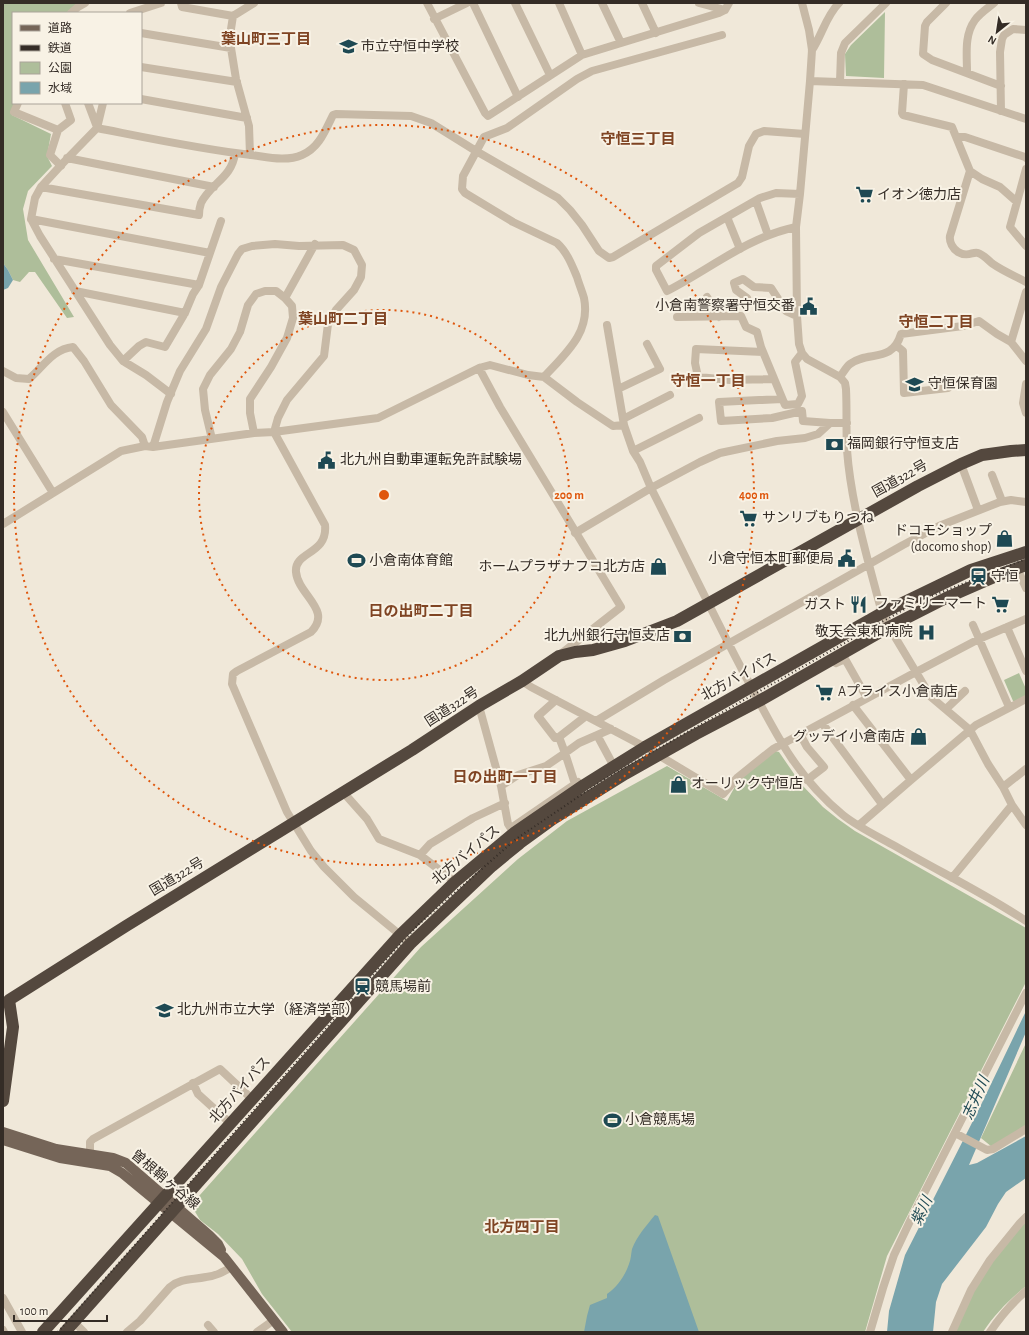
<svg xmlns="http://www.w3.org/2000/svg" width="1029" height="1335" font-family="'Alegreya Sans','Noto Sans JP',sans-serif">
<rect width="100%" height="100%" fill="#f0e8d9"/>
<!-- green -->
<path fill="#aebe9a" d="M3 3H81L72 13H13V103H14L12 115 51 134 47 156 52 166 28 191 23 209 28 240 74 317 67 318 35 272H29L20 282 13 280 8 270 3 263Z
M885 12 884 78 846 76 845 54 851 45Z
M1019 673 1026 689V697L1016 702 1013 701 1004 680Z
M775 751 779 752 801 784 823 807 838 819 855 831 1026 928V982L887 1256 865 1332H292L262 1294 242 1259 218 1234 200 1220 191 1205 421 947 518 859 567 821 667 766 727 801 738 781Z
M1026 1043V1126L992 1147 981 1138Z
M1026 1221V1286C1009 1300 995 1314 983 1332H955C964 1306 983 1273 999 1251 1007 1240 1017 1230 1026 1221Z"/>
<!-- water -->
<path fill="#79a4ac" d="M3 263 8 270 13 280 8 288 3 290Z
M1026 1011V1032L969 1165 977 1163 1026 1136V1178L1006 1192 998 1204 986 1227 942 1284 936 1302 933 1332H887L889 1311 905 1255 980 1107Z
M655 1215 658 1216 699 1332H584L587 1316 590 1305 607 1298V1294C617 1287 625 1276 629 1264 631 1259 631 1254 632 1249 637 1236 646 1226 655 1215Z"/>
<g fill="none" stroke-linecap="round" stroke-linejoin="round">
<!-- minor -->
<path stroke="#c7b9a6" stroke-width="8" d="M181 3 182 7 233 16 254 3
M427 3 485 113 488 116 582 55 719 13 725 10 729 3
M473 3 518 97
M515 3 550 75
M559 3 582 55
M602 3 621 43
M642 3 656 33
M699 3 725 10
M802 3 809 30 812 50 810 81 800 194 796 227 797 316 799 344 802 353 807 359 840 377 845 383 846 389C847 409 846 429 847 450 851 504 868 561 882 613L889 627 931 697 970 730 988 764 1003 787 1012 805 1026 825
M946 3 927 22 925 26 923 54 932 60 1001 86
M71 13 78 7 85 3
M130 13 161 3
M233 16 231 29V48L236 79 249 126 250 155
M434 19 467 3
M141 33 231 48
M812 50C822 35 826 16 839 3
M141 67 237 82
M967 72C967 55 964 35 975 20 980 13 988 8 994 3
M810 81 923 85 1026 119
M840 82 841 53 845 43 886 3
M904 84 902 113 903 115 952 127 970 171 950 236C949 242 953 249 958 252 968 258 973 251 978 253 984 255 989 261 993 264 1003 271 1015 276 1026 282
M141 99 247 118
M18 103 14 112 58 130 71 120 65 103
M88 103 97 127
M103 103 97 128 63 163 41 187 35 198 31 219 40 236 110 345 123 361 146 375 171 394
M1001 111 1000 52 1002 39 1004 35 1013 29 1026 30
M97 128C148 138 199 149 251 155 267 157 286 162 302 155 319 148 325 131 333 115L336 114 411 116 431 123 476 151 558 198 570 210 582 225 599 251 609 258 613 257 738 183 742 177 749 146 756 134 764 131 805 134
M58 130 50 155 61 166
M957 137H965L1025 157 1026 158
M67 158 214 187
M970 171 982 179 1000 187 1017 202 1026 169
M41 187 199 215C199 211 200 206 201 203 211 183 232 178 235 153
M756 201 768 235
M1017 202 1010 227 1026 246
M727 217 740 249
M31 219 210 253 199 285 193 294 185 313 165 347 146 342 139 346 123 361
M796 227C748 237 710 269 667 291L656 270V266L699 233 760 198 776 193 800 194
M210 253 221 221
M54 259 199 285
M75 291 185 313
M707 297 719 317
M285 298 315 244
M747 298 736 290 734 283 743 279 754 287 771 288 786 311 797 316
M677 317 741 316 746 327 757 332 761 347 785 405 798 404 802 396 795 362 802 353
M607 325 624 425 633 451 640 462 651 488C683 551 713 615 746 677 774 730 795 776 843 815 858 827 877 836 895 846 938 871 984 893 1026 921
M1011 342 1026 292
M897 346 903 351 904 393 948 388
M763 352 696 349 695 363 698 377 730 380 774 379
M479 368 500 407 621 607 562 653
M3 371 16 378 29 379C43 367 53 349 73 347L84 361 111 405 142 437 145 446
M544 377C565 354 591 333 584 298 582 291 579 284 577 277 572 265 567 252 557 243L513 222 465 193 462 189 463 176 484 137 507 128 577 79 592 71 722 35
M840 377C843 373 846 367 850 364 868 350 892 364 901 334L963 326 979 321 997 334 1011 342 1026 361
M1026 384 1023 403 1026 413
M618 389 660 369 647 344
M782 399 719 402 721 421 772 418 802 411 803 421 830 423
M3 412 53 493
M623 419 670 395
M212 439 205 410 203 389 210 375 231 349 240 332 248 305 256 294 265 291H276L285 298 292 306 293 318 287 338 271 367 250 399V413L254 433
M153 447 167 402 180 371 206 329 221 287 238 254 242 249 252 246 275 244 299 246 343 245 354 250 362 265 361 277 354 290 336 310 328 324 324 356 287 400 278 418 274 432 378 418 479 368 490 365 528 375 544 377 577 402 613 426 624 425
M633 451 699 418
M961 464 978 510
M992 475 1002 501
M3 524 121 451 145 446 153 447 254 433 274 432 325 525C328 555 294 551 296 572 298 595 333 610 311 632L237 671 233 674 232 684 287 812 311 851 324 867 354 897 404 938
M575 533 651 488 700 462 720 453 777 441 805 438 818 434 830 423H847
M1017 568 1026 588
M973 625 1009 707
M1007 627 1026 671
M836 663 845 659 867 698
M522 681 531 687 645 747 723 794 738 777 773 749 916 672 979 639 1026 619
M556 700 538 716 555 738 559 737
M853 705 911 780
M479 706 501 786 508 824 513 832
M946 709 965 691
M596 721 664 680 903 545 939 526 1000 502 1011 500 1026 502
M822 723 882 804
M800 734 807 747 824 767 807 780
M597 735 611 761
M575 784 565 753 579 743 611 729
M501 786 518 775 546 766 565 753 559 737 586 716
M1003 787 1026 769
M343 792 367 819 379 839 420 855 455 882
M859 825 911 780 976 725 1026 699
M511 828 578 782
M420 855 430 844 473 818 505 803
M952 878 1012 805
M193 1083 198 1094 230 1123
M955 1133 987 1150 993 1149 1026 1129
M90 1154V1142L93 1139 220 1069 252 1099
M3 1298 22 1332
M74 1322 84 1332
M208 1325 214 1332
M3 1330 4 1332
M127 1332 140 1321 170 1287C181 1278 192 1280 206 1277 216 1276 223 1272 232 1267
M257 1332 274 1320
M870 1332 883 1288 894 1255 911 1219 1026 993
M952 1332 971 1290 990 1260 1020 1223 1026 1217
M990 1332C1000 1317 1012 1303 1026 1291"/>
<!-- major -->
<path stroke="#756558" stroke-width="10" d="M3 1132 56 1149 113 1158 126 1163 209 1235 218 1244 221 1250
M3 1140 60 1158 110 1166 122 1173 224 1257 283 1332"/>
<!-- highway -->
<path stroke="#54483e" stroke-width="12" d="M3 1101 13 1027 9 1000 126 926 412 750 479 706 522 681 559 656 575 652 593 650 625 641 677 621 918 486 961 464 982 455 1011 451 1026 450
M43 1332 400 935 455 882 514 833 584 785 645 747 882 613 971 570 1026 552
M65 1332 410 944 492 866 520 843 553 819 625 774 696 734 759 701 889 627 946 598 1001 574 1026 565"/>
<!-- rail -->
<path stroke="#342c26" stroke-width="2" stroke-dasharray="1 3" stroke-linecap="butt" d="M58 1332 397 948 419 924 516 839 606 778 919 601 1026 559"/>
</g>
<!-- distance rings -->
<g fill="none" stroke="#df570d" stroke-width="2" stroke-dasharray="2 4">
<circle cx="384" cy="495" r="185"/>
<circle cx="384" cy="495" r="370"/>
</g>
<!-- icons -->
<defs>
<symbol id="school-bare" viewBox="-9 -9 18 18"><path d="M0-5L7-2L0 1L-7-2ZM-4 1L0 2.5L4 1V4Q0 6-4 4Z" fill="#1e4953" stroke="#f8f2e5" stroke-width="2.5" paint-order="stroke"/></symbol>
<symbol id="supermarket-bare" viewBox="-9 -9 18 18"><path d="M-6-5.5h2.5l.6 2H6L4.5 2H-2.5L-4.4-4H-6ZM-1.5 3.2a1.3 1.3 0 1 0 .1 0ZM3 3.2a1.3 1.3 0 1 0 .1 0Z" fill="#1e4953" stroke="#f8f2e5" stroke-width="2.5" paint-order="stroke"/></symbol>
<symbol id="civic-bare" viewBox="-9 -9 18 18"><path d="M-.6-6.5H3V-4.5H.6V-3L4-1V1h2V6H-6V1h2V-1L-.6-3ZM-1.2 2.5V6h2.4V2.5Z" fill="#1e4953" stroke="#f8f2e5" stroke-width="2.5" paint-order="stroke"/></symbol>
<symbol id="bank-bare" viewBox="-9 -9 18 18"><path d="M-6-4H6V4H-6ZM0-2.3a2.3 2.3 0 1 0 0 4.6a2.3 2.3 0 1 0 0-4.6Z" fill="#1e4953" stroke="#f8f2e5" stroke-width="2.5" paint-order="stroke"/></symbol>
<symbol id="shop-bare" viewBox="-9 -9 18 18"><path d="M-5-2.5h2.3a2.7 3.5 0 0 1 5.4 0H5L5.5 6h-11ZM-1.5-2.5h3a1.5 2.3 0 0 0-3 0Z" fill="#1e4953" stroke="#f8f2e5" stroke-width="2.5" paint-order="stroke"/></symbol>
<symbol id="stadium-bare" viewBox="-9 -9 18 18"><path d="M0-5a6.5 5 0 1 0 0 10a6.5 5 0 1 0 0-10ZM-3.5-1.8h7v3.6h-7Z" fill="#1e4953" stroke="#f8f2e5" stroke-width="2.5" paint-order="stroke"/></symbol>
<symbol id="station-bare" viewBox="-9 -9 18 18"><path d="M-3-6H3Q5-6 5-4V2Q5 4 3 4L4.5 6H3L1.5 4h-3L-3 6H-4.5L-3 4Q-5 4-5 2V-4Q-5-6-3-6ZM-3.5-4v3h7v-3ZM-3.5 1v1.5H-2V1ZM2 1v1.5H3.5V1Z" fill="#1e4953" stroke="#f8f2e5" stroke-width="2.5" paint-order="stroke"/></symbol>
<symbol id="restaurant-bare" viewBox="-9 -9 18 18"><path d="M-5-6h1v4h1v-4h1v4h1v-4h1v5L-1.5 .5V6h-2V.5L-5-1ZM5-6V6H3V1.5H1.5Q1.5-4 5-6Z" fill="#1e4953" stroke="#f8f2e5" stroke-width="2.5" paint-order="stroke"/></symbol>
<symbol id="hospital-bare" viewBox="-9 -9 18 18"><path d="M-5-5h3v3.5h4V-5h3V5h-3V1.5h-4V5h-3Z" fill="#1e4953" stroke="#f8f2e5" stroke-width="2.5" paint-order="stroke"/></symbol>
<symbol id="university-bare" viewBox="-9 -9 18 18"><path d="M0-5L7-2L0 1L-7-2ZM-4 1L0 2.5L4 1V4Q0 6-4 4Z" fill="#1e4953" stroke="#f8f2e5" stroke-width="2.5" paint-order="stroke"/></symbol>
</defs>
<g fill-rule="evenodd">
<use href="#school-bare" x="336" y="34" width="25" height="25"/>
<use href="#supermarket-bare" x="852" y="182" width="25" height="25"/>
<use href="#civic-bare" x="796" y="294" width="25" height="25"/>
<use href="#school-bare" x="902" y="372" width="25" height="25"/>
<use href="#bank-bare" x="822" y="432" width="25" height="25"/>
<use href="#civic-bare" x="314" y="448" width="25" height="25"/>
<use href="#supermarket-bare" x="736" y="506" width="25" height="25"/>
<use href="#shop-bare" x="992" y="526" width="25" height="25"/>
<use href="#civic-bare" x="834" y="546" width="25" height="25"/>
<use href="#stadium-bare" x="344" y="548" width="25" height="25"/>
<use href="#shop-bare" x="646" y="554" width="25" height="25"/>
<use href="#station-bare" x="966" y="564" width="25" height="25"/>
<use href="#supermarket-bare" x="988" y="592" width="25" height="25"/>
<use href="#restaurant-bare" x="846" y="592" width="25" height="25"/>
<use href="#hospital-bare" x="914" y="620" width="25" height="25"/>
<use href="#bank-bare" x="670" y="624" width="25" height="25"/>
<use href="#supermarket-bare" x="812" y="680" width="25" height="25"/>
<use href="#shop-bare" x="906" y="724" width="25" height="25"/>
<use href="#shop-bare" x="666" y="772" width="25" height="25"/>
<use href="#station-bare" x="350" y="974" width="25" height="25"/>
<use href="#university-bare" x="152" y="998" width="25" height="25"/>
<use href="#stadium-bare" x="600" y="1108" width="25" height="25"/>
</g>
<g text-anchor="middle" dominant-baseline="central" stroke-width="4" stroke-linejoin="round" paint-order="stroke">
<!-- poi labels -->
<g font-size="14" fill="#342c26" stroke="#f8f2e5" text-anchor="start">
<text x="361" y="47">市立守恒中学校</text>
<text x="877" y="195">イオン徳力店</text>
<text x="795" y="306" text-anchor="end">小倉南警察署守恒交番</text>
<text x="928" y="384">守恒保育園</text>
<text x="847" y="444">福岡銀行守恒支店</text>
<text x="340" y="460">北九州自動車運転免許試験場</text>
<text x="762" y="518">サンリブもりつね</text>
<text x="992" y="531" text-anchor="end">ドコモショップ<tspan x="992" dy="16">(docomo shop)</tspan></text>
<text x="834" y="559" text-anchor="end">小倉守恒本町郵便局</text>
<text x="369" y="561">小倉南体育館</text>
<text x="645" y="567" text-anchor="end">ホームプラザナフコ北方店</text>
<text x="991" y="577">守恒</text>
<text x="987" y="604" text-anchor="end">ファミリーマート</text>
<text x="846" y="605" text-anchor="end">ガスト</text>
<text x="913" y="632" text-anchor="end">敬天会東和病院</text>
<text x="670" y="636" text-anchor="end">北九州銀行守恒支店</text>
<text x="838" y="692">Aプライス小倉南店</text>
<text x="905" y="737" text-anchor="end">グッデイ小倉南店</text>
<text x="691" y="784">オーリック守恒店</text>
<text x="375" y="987">競馬場前</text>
<text x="177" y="1010">北九州市立大学（経済学部）</text>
<text x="625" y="1120">小倉競馬場</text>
</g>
<!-- street labels -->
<g font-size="14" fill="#342c26" stroke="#f8f2e5">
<text transform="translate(900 479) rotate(-29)">国道322号</text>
<text transform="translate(739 677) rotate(-29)">北方バイパス</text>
<text transform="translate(452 707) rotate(-33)">国道322号</text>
<text transform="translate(466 855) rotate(-40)">北方バイパス</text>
<text transform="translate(177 877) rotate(-31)">国道322号</text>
<text transform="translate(240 1090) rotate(-48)">北方バイパス</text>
<text transform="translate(165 1180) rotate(40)">曽根鞘ヶ谷線</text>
</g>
<!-- neighbourhood labels -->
<g font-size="15" font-weight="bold" fill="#7f4423" stroke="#f8f2e5">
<text x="266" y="39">葉山町三丁目</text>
<text x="638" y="139">守恒三丁目</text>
<text x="343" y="319">葉山町二丁目</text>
<text x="936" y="322">守恒二丁目</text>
<text x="708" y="381">守恒一丁目</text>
<text x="421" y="611">日の出町二丁目</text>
<text x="505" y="777">日の出町一丁目</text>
<text x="522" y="1227">北方四丁目</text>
</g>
<!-- water labels -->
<g font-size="15" font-style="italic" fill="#1e4953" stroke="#f8f2e5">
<text transform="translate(976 1098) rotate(-66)">志井川</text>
<text transform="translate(922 1211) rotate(-65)">紫川</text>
</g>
</g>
<circle cx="384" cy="495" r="6" fill="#df570d" stroke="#f8f2e5" stroke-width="2"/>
<g font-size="12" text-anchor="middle" font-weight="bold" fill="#df570d" stroke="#f8f2e5" stroke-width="4" stroke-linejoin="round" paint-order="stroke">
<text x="569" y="499">200 m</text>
<text x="754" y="499">400 m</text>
</g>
<!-- border -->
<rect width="1029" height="1335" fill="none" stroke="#342c26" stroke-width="8"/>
<!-- legend -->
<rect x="12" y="12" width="130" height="92" fill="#f8f2e5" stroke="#aaa399"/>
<rect x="20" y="25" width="20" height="6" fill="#756558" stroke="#aaa399"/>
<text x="48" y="32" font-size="12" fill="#342c26">道路</text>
<rect x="20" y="45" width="20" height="6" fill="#342c26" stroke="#aaa399"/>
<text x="48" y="52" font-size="12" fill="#342c26">鉄道</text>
<rect x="20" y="62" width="20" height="12" fill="#aebe9a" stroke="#aaa399"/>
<text x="48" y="72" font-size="12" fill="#342c26">公園</text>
<rect x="20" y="82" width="20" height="12" fill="#79a4ac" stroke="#aaa399"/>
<text x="48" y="92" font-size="12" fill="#342c26">水域</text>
<!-- north arrow -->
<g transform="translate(997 32) rotate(210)" stroke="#f8f2e5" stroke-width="3" paint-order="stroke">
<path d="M0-3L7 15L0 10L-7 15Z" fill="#342c26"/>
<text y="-6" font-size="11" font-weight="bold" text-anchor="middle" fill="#342c26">N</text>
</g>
<!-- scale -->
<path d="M14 1315v6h93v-6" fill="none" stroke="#342c26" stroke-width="2"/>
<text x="20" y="1315" font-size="12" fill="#342c26" stroke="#f8f2e5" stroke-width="3" paint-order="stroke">100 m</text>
</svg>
